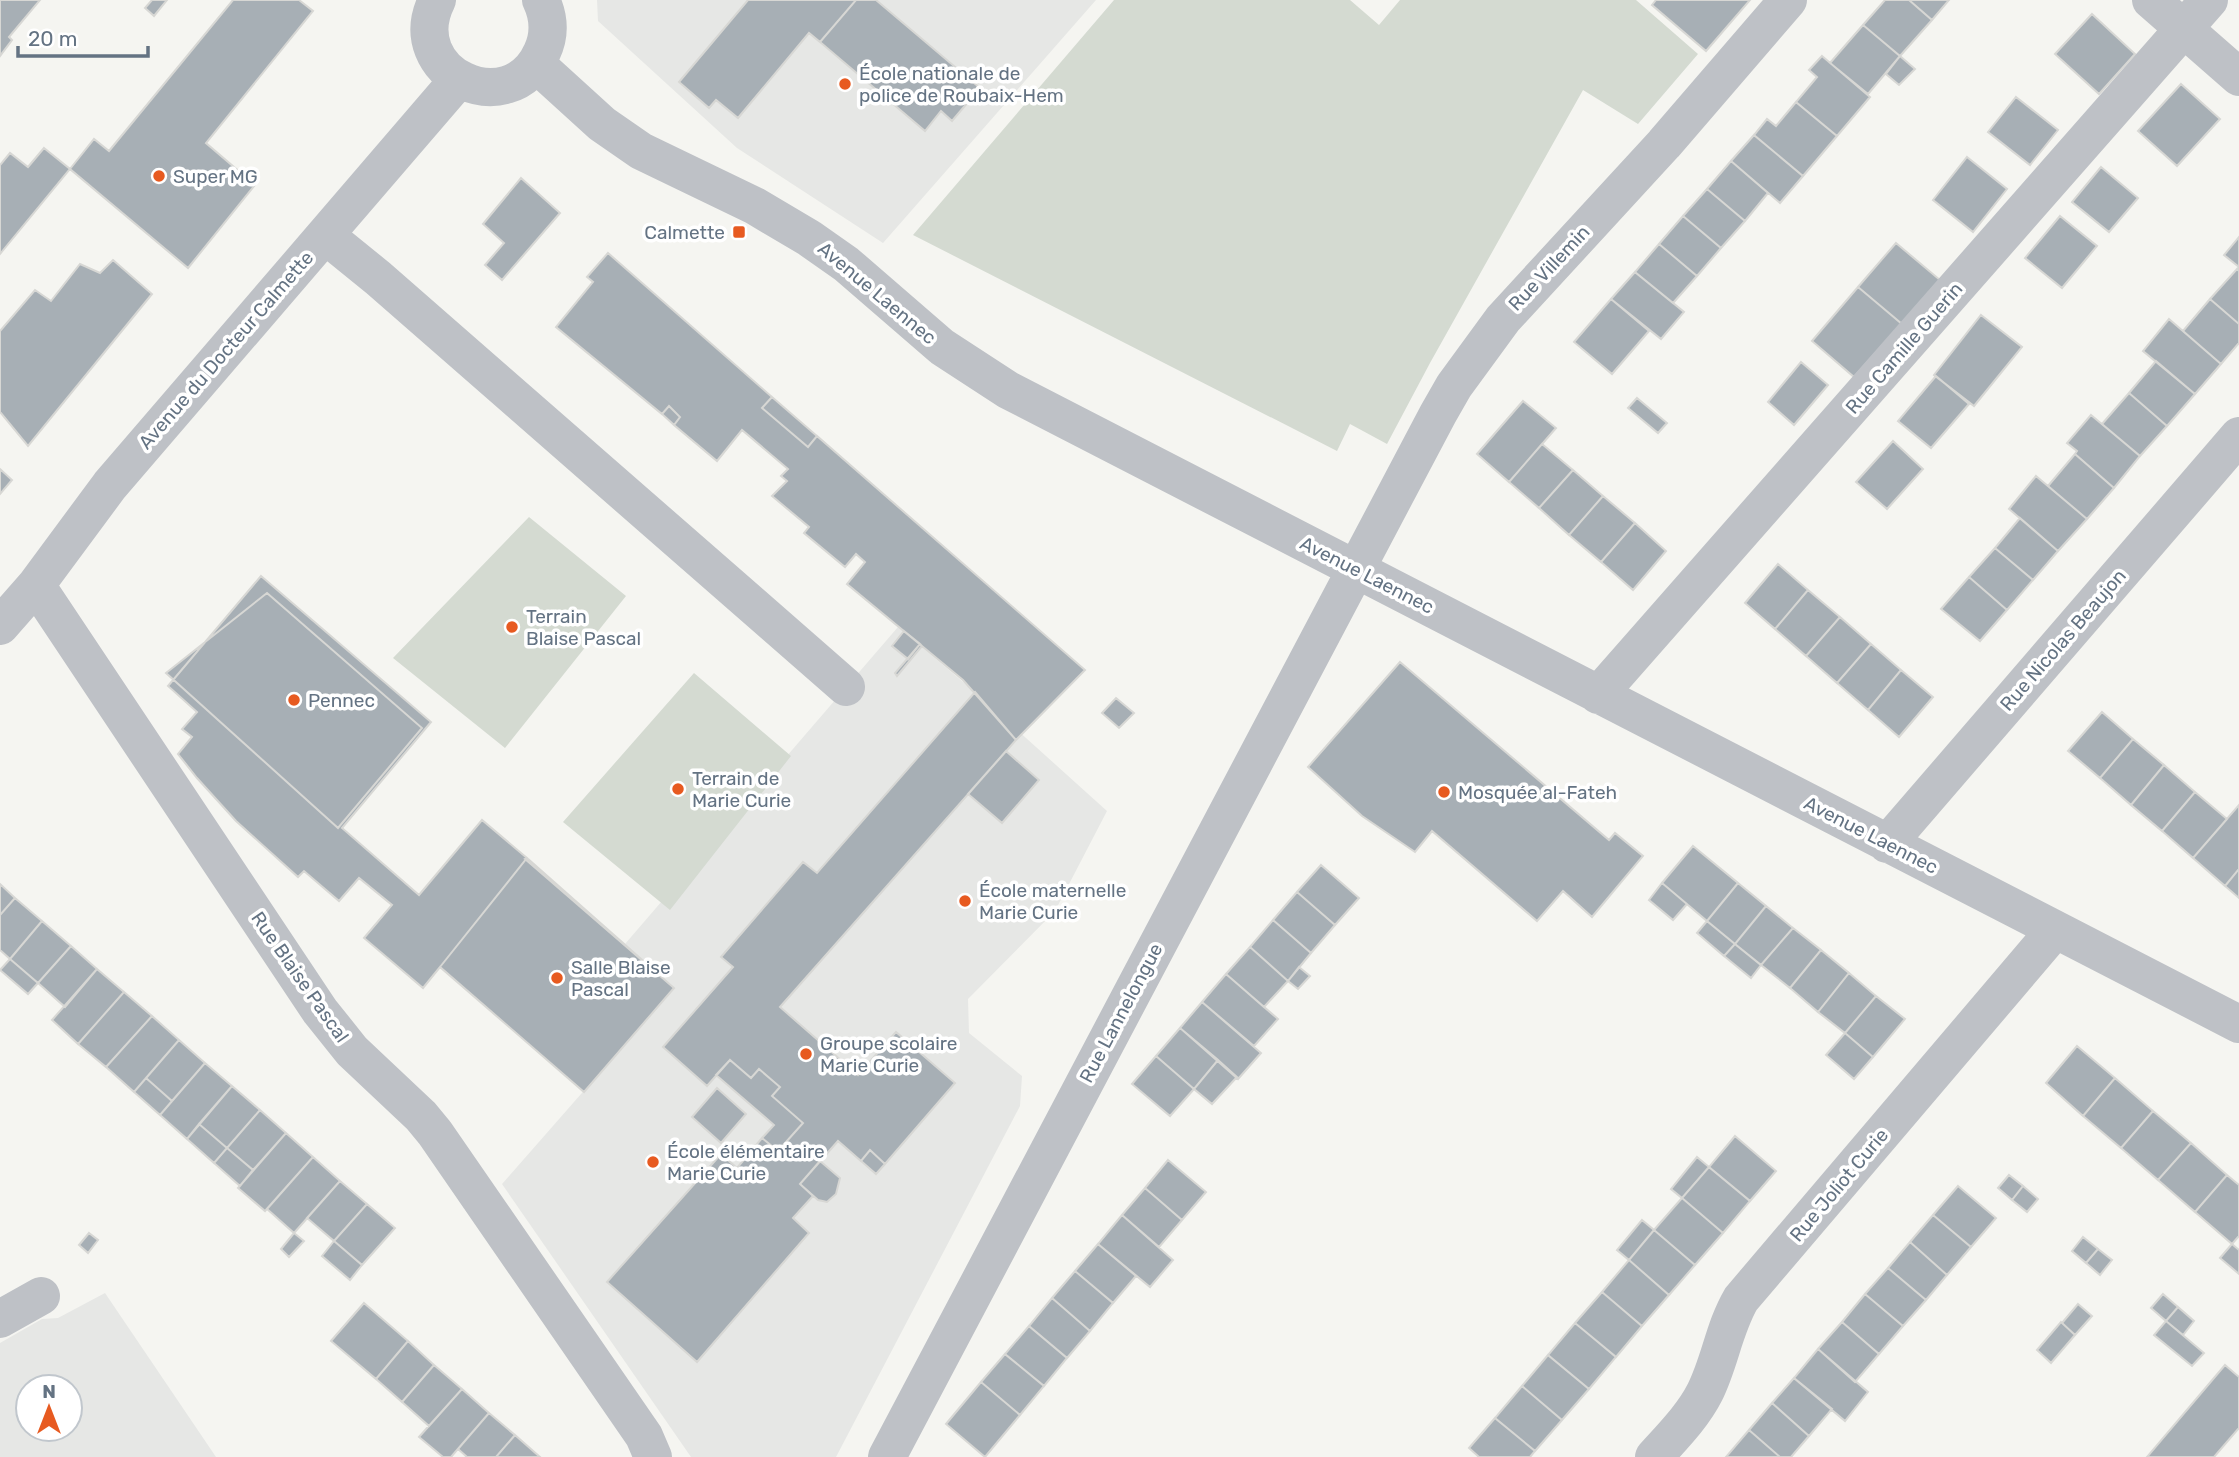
<svg xmlns="http://www.w3.org/2000/svg" width="2239" height="1457" font-family="Rubik,sans-serif">
<rect width="100%" height="100%" fill="#f5f5f1"/>
<!-- built -->
<path fill="#e6e7e5" fill-rule="evenodd" d="M597 0H1096L883 243 737 148 598 21Z
M898 627 975 692 1107 811 1055 911 968 999 969 1033 1022 1076 1020 1106 836 1457H691L502 1184 674 988 625 944Z
M105 1293 216 1457H0V1343L42 1319 58 1318ZM28 1387H70V1429H28Z"/>
<!-- green -->
<path fill="#d4dad1" d="M1114 0H1350L1379 25 1400 0H1636L1698 54 1638 124 1583 90 1430 363 1387 444 1350 424 1337 451 913 235Z
M529 517 626 596 505 748 393 658Z
M694 673 791 756 670 910 563 822Z"/>
<!-- building -->
<path fill="#a7afb5" stroke="#d7d7d4" stroke-width="2" d="M0 0H40L9 37 12 40 0 56Z
M152 0H167L154 16 145 8Z
M233 0H299L313 11 206 143 255 185 188 268 70 169 94 139 109 151Z
M748 0H856L820 42 809 33 738 118 716 100 709 108 679 82Z
M856 0H876L980 88 952 121 941 111 925 131 820 42Z
M1656 0H1750L1706 51 1652 5Z
M1885 0H1909L1932 20 1900 56 1863 25Z
M1909 0H1949L1932 20Z
M2092 14 2135 54 2099 94 2055 54Z
M1863 25 1900 56 1868 94 1830 63Z
M1822 56 1870 97 1837 136 1796 102 1817 77 1809 70Z
M1900 56 1915 69 1899 85 1886 74Z
M2181 84 2220 119 2177 166 2138 131Z
M2016 97 2058 130 2030 165 1988 132Z
M1796 102 1837 136 1803 176 1754 135 1767 119 1776 126Z
M1754 135 1803 176 1780 203 1731 161Z
M44 148 70 169 0 254V165L10 153 28 167Z
M1967 157 2007 189 1973 232 1933 200Z
M1731 161 1768 193 1745 221 1707 189Z
M2101 167 2138 198 2109 232 2072 202Z
M521 178 560 213 502 280 485 265 504 243 483 224Z
M1707 189 1745 221 1721 248 1683 216Z
M1683 216 1721 248 1697 276 1659 244Z
M2060 216 2097 246 2062 288 2025 258Z
M2239 237V271L2237 269 2239 267 2224 255Z
M1896 243 1940 280 1902 324 1858 287Z
M1659 244 1697 276 1673 303 1635 272Z
M608 253 772 397 762 408 808 447 817 436 1085 670 1016 740 963 680 847 584 865 562 856 554 845 567 804 533 809 527 772 496 787 481 781 476 788 469 742 430 717 461 674 425 680 417 669 406 662 414 556 327 593 282 587 277Z
M113 260 152 294 28 446 0 412V331L35 290 51 301 80 264 100 273Z
M2237 269 2239 271V324L2210 299Z
M1635 272 1684 312 1661 339 1611 299Z
M1858 287 1902 324 1854 377 1812 341Z
M1611 299 1649 331 1612 374 1574 342Z
M2210 299 2239 324V343L2221 364 2183 331Z
M1981 315 2022 347 1974 406 1934 375Z
M2169 319 2221 364 2195 394 2143 351Z
M2156 361 2195 394 2167 426 2129 393Z
M1801 362 1828 385 1794 425 1768 402Z
M1936 376 1969 404 1931 448 1898 421Z
M2129 393 2167 426 2140 456 2102 424Z
M772 397 817 436 808 447 762 408Z
M1637 398 1667 423 1658 433 1628 408Z
M1523 401 1556 428 1509 482 1477 454Z
M669 406 680 417 674 425 662 414Z
M2091 415 2140 456 2114 488 2075 454 2077 451 2067 443Z
M1893 441 1923 469 1887 509 1856 482Z
M1542 444 1573 470 1539 508 1509 482Z
M2075 454 2114 488 2087 519 2048 486Z
M0 469 12 480 0 494Z
M1573 470 1603 496 1569 535 1539 508Z
M2036 476 2087 519 2058 551 2009 509Z
M1603 496 1635 523 1601 562 1569 535Z
M2020 518 2058 551 2033 580 1995 548Z
M1635 523 1666 551 1633 590 1601 562Z
M1995 548 2033 580 2007 610 1969 577Z
M1778 564 1808 590 1775 629 1745 603Z
M261 576 431 722 342 828 419 895 482 820 527 858 525 859 674 988 584 1092 440 967 423 988 364 938 392 905 359 878 339 901 304 871 298 877 236 821 197 778 178 754 192 737 182 729 197 712 168 686Z
M1969 577 2007 610 1980 641 1941 609Z
M1808 590 1840 617 1806 656 1775 629Z
M267 593 422 728 338 828 166 673Z
M1840 617 1871 644 1837 683 1806 656Z
M904 631 920 644 908 659 892 646Z
M920 644 922 646 897 676 895 673Z
M1871 644 1901 670 1868 710 1837 683Z
M1400 662 1609 840 1615 833 1643 856 1592 917 1563 891 1537 921 1432 831 1415 852 1362 816 1308 767Z
M1901 670 1933 697 1899 737 1868 710Z
M975 692 1016 740 780 1007 858 1075 896 1032 955 1083 885 1164 870 1150 861 1161 838 1141 800 1184 813 1196 793 1218 809 1233 697 1362 607 1282 721 1154 737 1168 762 1138 778 1151 803 1123 772 1096 780 1087 759 1069 751 1078 730 1060 707 1086 663 1047 733 967 721 957 803 862 817 873Z
M1116 698 1134 713 1119 728 1102 713Z
M2102 712 2133 739 2100 778 2068 751Z
M2133 739 2164 765 2131 805 2100 778Z
M1006 751 1039 780 1002 823 968 794Z
M2164 765 2195 792 2162 831 2131 805Z
M2195 792 2227 819 2193 858 2162 831Z
M2239 805V869L2225 886 2193 858Z
M1693 846 1738 883 1707 921 1662 883Z
M527 858 674 988 584 1092 440 967Z
M1321 865 1359 898 1335 925 1297 892Z
M2239 869V898L2225 886Z
M1662 883 1687 904 1673 920 1649 900Z
M1738 883 1766 906 1735 944 1707 921Z
M0 884 15 898 0 915Z
M1297 892 1335 925 1311 953 1273 920Z
M15 898 42 921 10 959 0 950V915Z
M1766 906 1793 928 1761 965 1735 944Z
M1273 920 1311 953 1288 981 1250 947Z
M42 921 71 946 38 983 10 959Z
M1707 921 1735 944 1724 956 1697 933Z
M1793 928 1821 950 1790 988 1761 965Z
M1735 944 1761 965 1751 978 1724 956Z
M71 946 97 969 65 1007 38 983Z
M1250 947 1288 981 1264 1007 1226 974Z
M1821 950 1849 973 1818 1012 1790 988Z
M10 959 38 983 28 994 0 970Z
M1299 967 1310 976 1298 989 1288 981Z
M97 969 124 992 78 1044 52 1020Z
M1849 973 1876 996 1845 1033 1818 1012Z
M1226 974 1278 1019 1254 1046 1202 1002Z
M124 992 152 1016 106 1067 78 1044Z
M1876 996 1905 1019 1873 1057 1845 1033Z
M1202 1002 1261 1053 1238 1079 1180 1028Z
M152 1016 179 1040 134 1092 106 1067Z
M1180 1028 1218 1060 1194 1089 1156 1056Z
M1845 1033 1873 1057 1854 1079 1826 1055Z
M179 1040 205 1063 172 1101 146 1078Z
M2077 1046 2115 1078 2083 1116 2046 1083Z
M1156 1056 1194 1089 1170 1116 1132 1084Z
M730 1060 751 1078 759 1069 780 1087 772 1096 803 1123 778 1151 762 1138 774 1125 716 1075Z
M1218 1060 1237 1077 1212 1104 1194 1089Z
M205 1063 232 1086 187 1139 160 1115Z
M146 1078 172 1101 160 1115 134 1092Z
M2115 1078 2153 1111 2121 1148 2083 1116Z
M232 1086 260 1110 227 1148 199 1124Z
M717 1088 746 1114 721 1143 692 1117Z
M260 1110 286 1133 253 1170 227 1148Z
M2153 1111 2191 1143 2158 1180 2121 1148Z
M199 1124 227 1148 214 1163 187 1139Z
M286 1133 313 1157 265 1211 238 1188Z
M1735 1136 1776 1171 1750 1201 1709 1167Z
M2191 1143 2227 1175 2195 1212 2158 1180Z
M227 1148 253 1170 240 1186 214 1163Z
M870 1150 885 1164 876 1174 861 1161Z
M313 1157 340 1181 294 1233 267 1209Z
M1697 1157 1709 1167 1682 1198 1671 1189Z
M1168 1160 1206 1192 1182 1220 1145 1188Z
M820 1161 840 1178 836 1194 827 1202 818 1200 800 1184Z
M1709 1167 1750 1201 1723 1233 1682 1198Z
M2009 1175 2023 1186 2012 1200 1998 1188Z
M2227 1175 2239 1185V1236L2232 1244 2195 1212Z
M340 1181 367 1204 334 1241 307 1218Z
M1958 1186 1996 1218 1971 1247 1933 1215Z
M2023 1186 2038 1199 2027 1212 2012 1200Z
M1145 1188 1182 1220 1159 1247 1122 1215Z
M1682 1198 1723 1233 1695 1265 1654 1230Z
M367 1204 395 1228 362 1265 334 1241Z
M1122 1215 1173 1260 1150 1287 1098 1244Z
M1933 1215 1971 1247 1947 1275 1910 1242Z
M1642 1220 1654 1230 1629 1260 1617 1250Z
M1654 1230 1695 1265 1669 1295 1629 1260Z
M89 1233 98 1240 88 1253 79 1245Z
M294 1233 304 1241 289 1257 281 1249Z
M2083 1237 2098 1249 2086 1263 2072 1251Z
M334 1241 362 1265 350 1280 322 1256Z
M1910 1242 1947 1275 1926 1300 1888 1268Z
M1098 1244 1136 1276 1113 1303 1075 1271Z
M2232 1244 2239 1250V1274L2220 1258Z
M2098 1249 2112 1260 2100 1275 2086 1263Z
M1629 1260 1669 1295 1642 1326 1602 1292Z
M1888 1268 1926 1300 1903 1326 1865 1294Z
M1075 1271 1113 1303 1090 1331 1052 1298Z
M1602 1292 1642 1326 1616 1357 1575 1323Z
M1865 1294 1903 1326 1879 1354 1842 1322Z
M2163 1294 2178 1307 2166 1321 2151 1308Z
M1052 1298 1090 1331 1067 1358 1029 1326Z
M364 1303 408 1341 376 1379 331 1341Z
M2078 1304 2092 1316 2075 1335 2062 1323Z
M2178 1307 2194 1321 2183 1335 2166 1321Z
M2166 1321 2204 1353 2192 1366 2154 1335Z
M1842 1322 1879 1354 1855 1382 1818 1349Z
M2061 1322 2075 1335 2051 1363 2037 1350Z
M1575 1323 1616 1357 1589 1389 1548 1355Z
M1029 1326 1067 1358 1044 1386 1005 1354Z
M408 1341 434 1365 402 1402 376 1379Z
M1818 1349 1868 1392 1845 1421 1794 1378Z
M1005 1354 1044 1386 1020 1415 981 1382Z
M1548 1355 1589 1389 1562 1420 1522 1386Z
M434 1365 462 1389 429 1426 402 1402Z
M2225 1365 2239 1377V1428L2214 1457H2147Z
M1794 1378 1832 1409 1809 1436 1772 1403Z
M981 1382 1020 1415 985 1457 946 1424Z
M1522 1386 1562 1420 1535 1451 1495 1418Z
M462 1389 489 1413 451 1457H443L419 1437Z
M1772 1403 1809 1436 1791 1457H1780L1749 1430Z
M489 1413 515 1435 496 1457H467L458 1449Z
M1495 1418 1535 1451 1530 1457H1479L1469 1448Z
M1749 1430 1780 1457H1726Z
M515 1435 540 1457H496Z"/>
<g fill="none" stroke-linecap="round" stroke-linejoin="round">
<!-- minor -->
<path stroke="#bec1c6" stroke-width="38" d="M437 0C400 74 510 124 542 52 550 35 549 17 541 0
M2151 0 2239 77
M536 64 602 124 641 151 755 206 809 238 846 264 942 347 1008 390 2239 1024
M325 235 378 278 846 687
M36 585 320 1011 352 1051 421 1116 435 1133 644 1436 653 1457
M0 626 36 585 110 485 459 79
M1598 695 2209 0
M1887 844 2239 436
M0 1319 41 1296
M887 1457 1438 414 1454 386 1503 319 1664 144 1788 0
M1654 1457C1672 1437 1693 1416 1705 1392 1720 1362 1724 1328 1741 1299L2055 930"/>
</g>
<!-- markers -->
<g fill="#e75a20" stroke="#fff" stroke-width="2.5">
<circle cx="845" cy="84" r="7"/>
<circle cx="159" cy="176" r="7"/>
<rect x="732" y="225" width="14" height="14" rx="3.5"/>
<circle cx="512" cy="627" r="7"/>
<circle cx="294" cy="700" r="7"/>
<circle cx="678" cy="789" r="7"/>
<circle cx="1444" cy="792" r="7"/>
<circle cx="965" cy="901" r="7"/>
<circle cx="557" cy="978" r="7"/>
<circle cx="806" cy="1054" r="7"/>
<circle cx="653" cy="1162" r="7"/>
</g>
<g text-anchor="middle" dominant-baseline="central" stroke-width="7" stroke-linejoin="round" paint-order="stroke">
<!-- poi labels -->
<g font-size="19" fill="#647383" stroke="#fff" text-anchor="start">
<text x="859" y="73">École nationale de<tspan x="859" dy="22">police de Roubaix-Hem</tspan></text>
<text x="173" y="176">Super MG</text>
<text x="725" y="232" text-anchor="end">Calmette</text>
<text x="526" y="616">Terrain<tspan x="526" dy="22">Blaise Pascal</tspan></text>
<text x="308" y="700">Pennec</text>
<text x="692" y="778">Terrain de<tspan x="692" dy="22">Marie Curie</tspan></text>
<text x="1458" y="792">Mosquée al-Fateh</text>
<text x="979" y="890">École maternelle<tspan x="979" dy="22">Marie Curie</tspan></text>
<text x="571" y="967">Salle Blaise<tspan x="571" dy="22">Pascal</tspan></text>
<text x="820" y="1043">Groupe scolaire<tspan x="820" dy="22">Marie Curie</tspan></text>
<text x="667" y="1151">École élémentaire<tspan x="667" dy="22">Marie Curie</tspan></text>
</g>
<!-- street labels -->
<g font-size="19" fill="#647383" stroke="#fff">
<text transform="translate(1549 268) rotate(-47)">Rue Villemin</text>
<text transform="translate(877 293) rotate(40)">Avenue Laennec</text>
<text transform="translate(1904 348) rotate(-49)">Rue Camille Guerin</text>
<text transform="translate(226 350) rotate(-49)">Avenue du Docteur Calmette</text>
<text transform="translate(1367 575) rotate(27)">Avenue Laennec</text>
<text transform="translate(2063 640) rotate(-49)">Rue Nicolas Beaujon</text>
<text transform="translate(1871 835) rotate(27)">Avenue Laennec</text>
<text transform="translate(300 977) rotate(55)">Rue Blaise Pascal</text>
<text transform="translate(1121 1013) rotate(-62)">Rue Lannelongue</text>
<text transform="translate(1839 1185) rotate(-50)">Rue Joliot Curie</text>
</g>
</g>
<!-- north arrow -->
<g transform="translate(49 1408)"><circle r="33" fill="#ffffff" stroke="#c1c7cd" stroke-width="2"/>
<path d="M0-5L12 26L0 18L-12 26Z" fill="#e75a20"/>
<text y="-10" font-size="19" font-weight="bold" text-anchor="middle" fill="#647383">N</text>
</g>
<!-- scale -->
<path d="M18 46v10h130v-10" fill="none" stroke="#647383" stroke-width="3.5"/>
<text x="28" y="46" font-size="21" fill="#647383" stroke="#ffffff" stroke-width="5" paint-order="stroke">20 m</text>
</svg>
